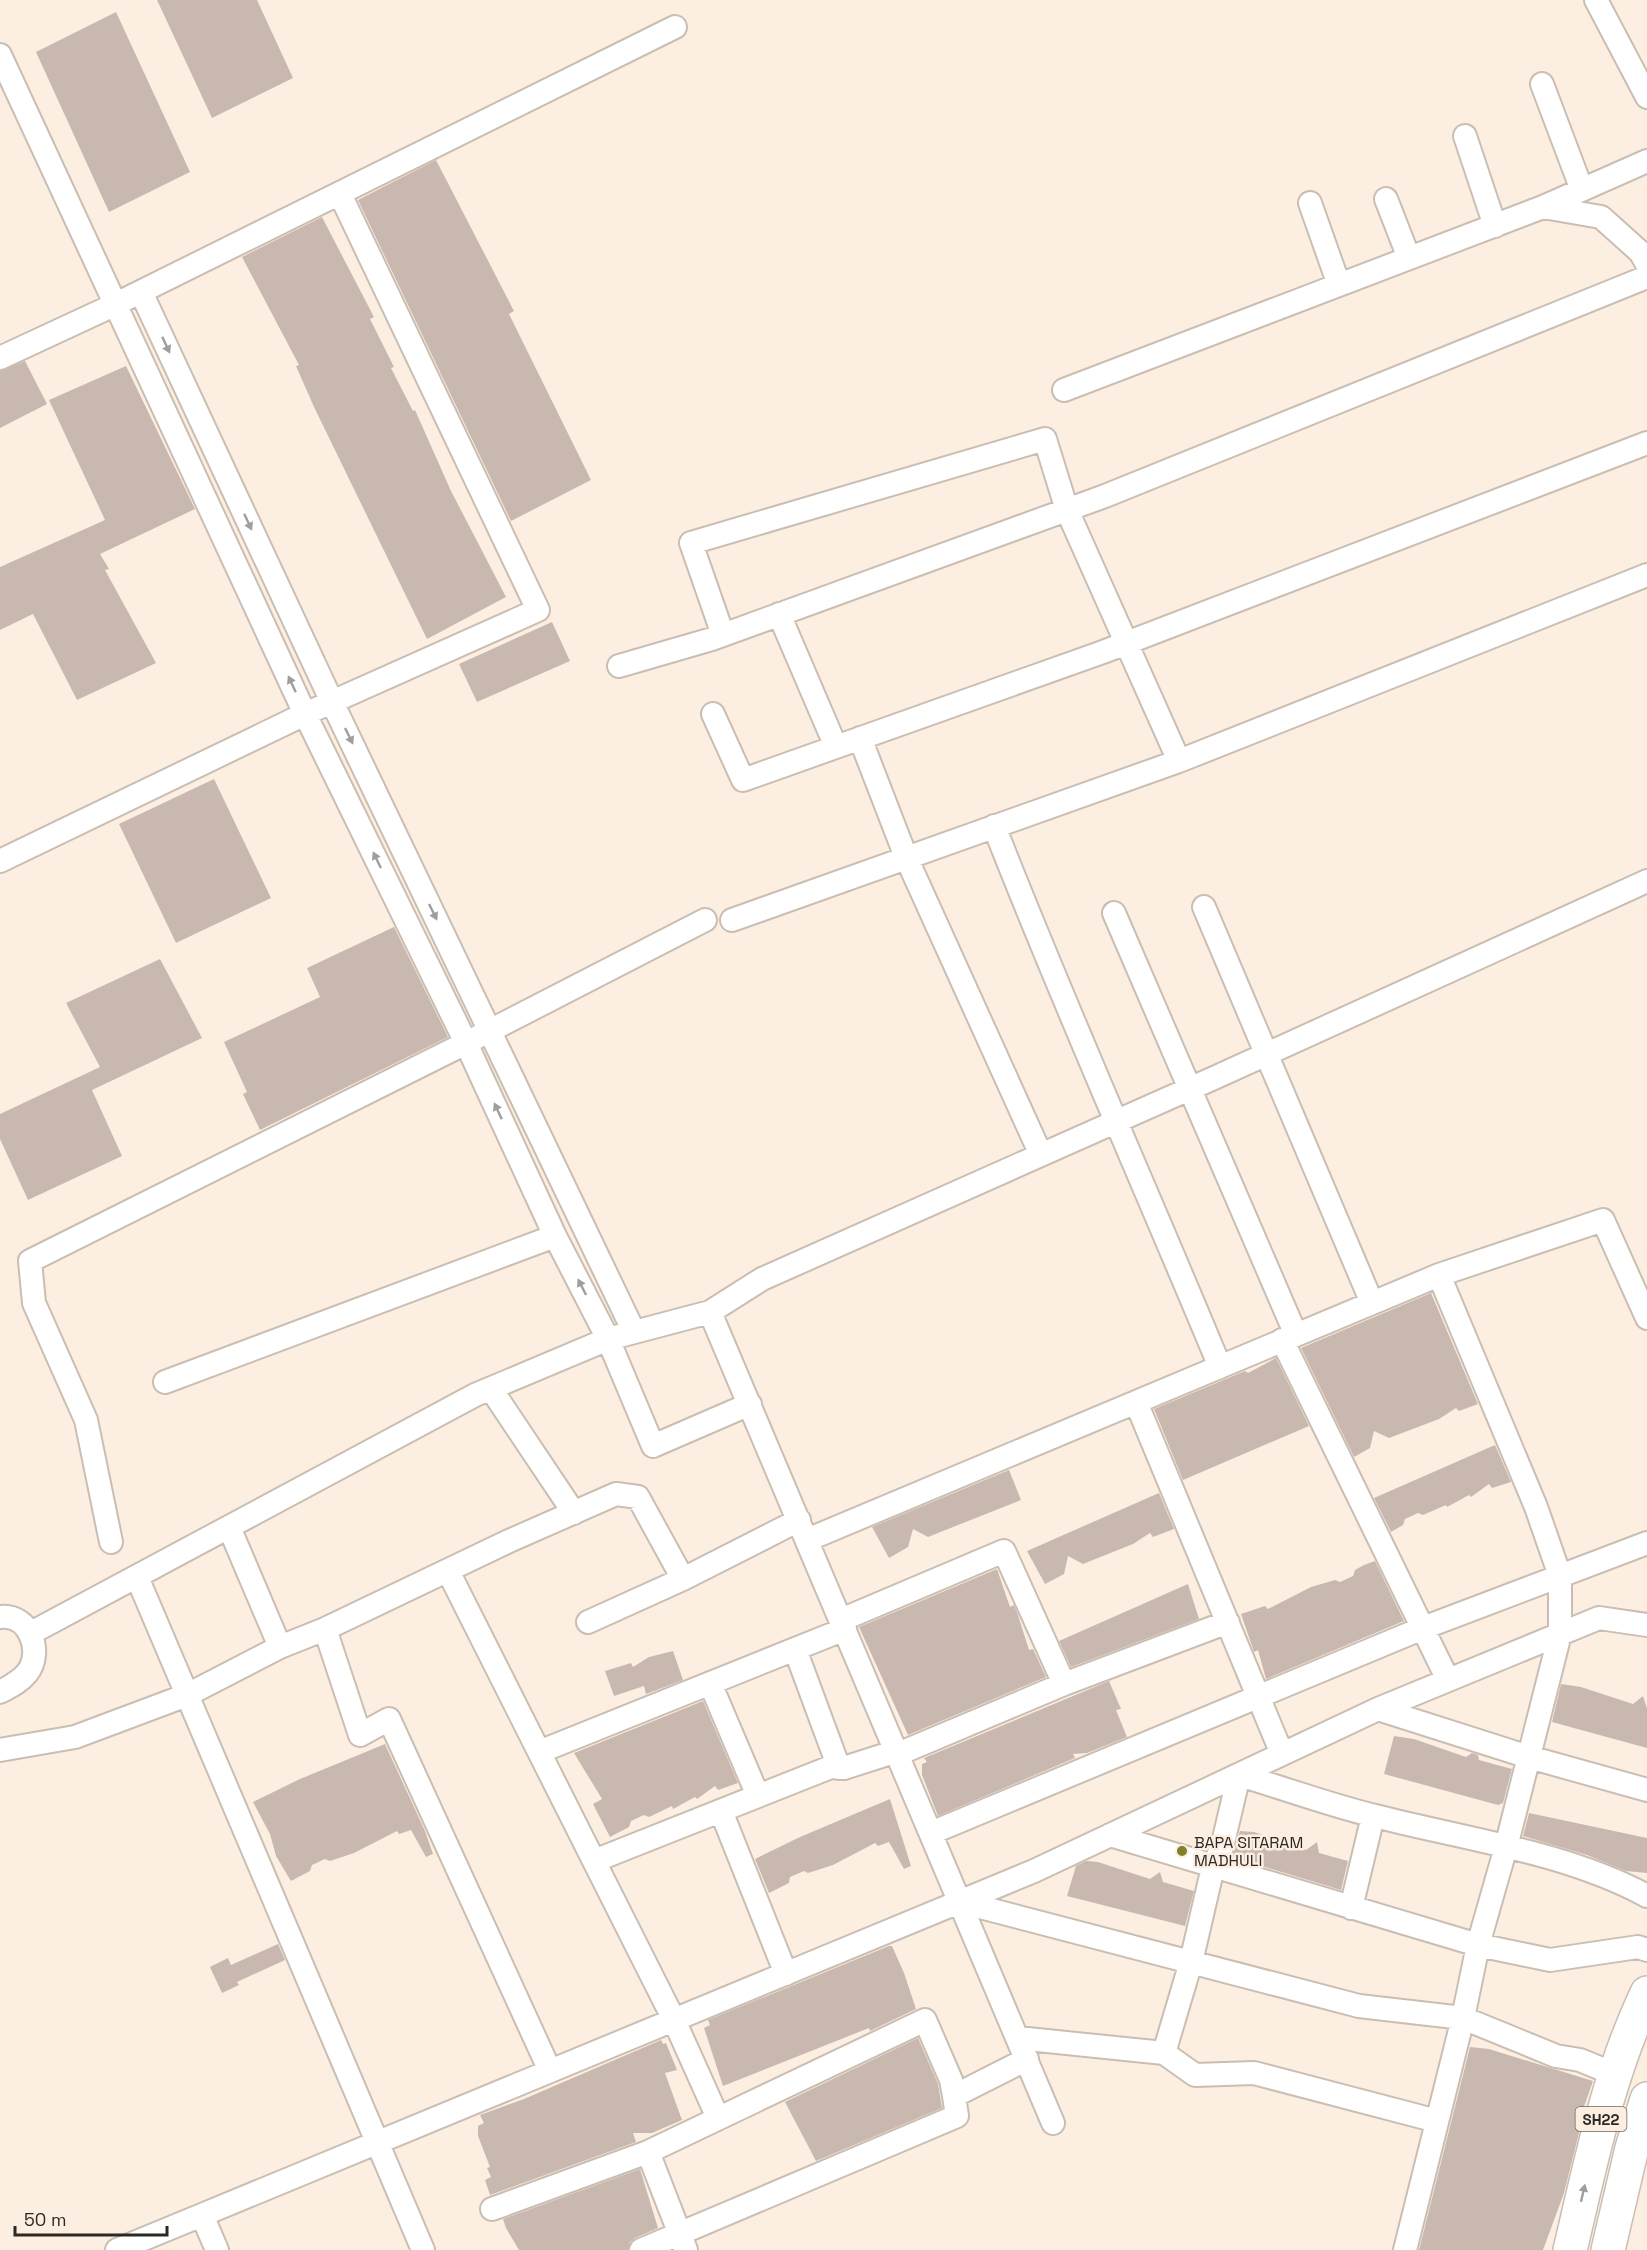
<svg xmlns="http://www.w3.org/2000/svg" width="1647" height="2250" font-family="'Space Grotesk',sans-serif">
<rect width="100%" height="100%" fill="#fcefe2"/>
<!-- building -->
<path fill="#c9b8b0" d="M157 0H257L293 78 212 118Z
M116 12 190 172 109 212 36 52Z
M436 160 514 311 509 314 591 480 511 521 358 200Z
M322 217 374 317 370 319 394 367 391 368 413 411 415 410 451 491 506 597 427 639 314 407 296 366 299 365 242 257Z
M25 361 47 404 0 428V371Z
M126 366 195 509 100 554 109 569 105 570 156 663 77 700 33 614 0 630V567L105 520 49 400Z
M552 622 570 661 477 702 459 664Z
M214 779 271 898 176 943 119 824Z
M394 927 448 1037 260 1130 243 1094 247 1092 224 1042 320 997 307 968Z
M160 959 202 1038 92 1090 122 1156 28 1200 0 1139V1114L100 1067 66 1003Z
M1431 1293 1478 1404 1459 1411 1456 1408 1439 1419 1389 1438 1374 1431 1370 1448 1354 1457 1301 1348Z
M1276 1358 1309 1426 1183 1480 1154 1409 1245 1371 1248 1373Z
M1495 1445 1511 1482 1492 1488 1489 1484 1471 1497 1469 1495 1447 1507 1446 1505 1423 1515 1418 1513 1405 1519 1403 1525 1391 1532 1374 1498Z
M1009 1470 1021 1500 928 1537 913 1529 908 1547 889 1558 872 1527Z
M1159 1493 1174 1529 1153 1537 1150 1533 1133 1544 1083 1564 1068 1556 1064 1574 1045 1584 1027 1551Z
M1375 1561 1404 1621 1266 1679 1258 1650 1254 1652 1241 1614 1265 1606 1268 1609 1311 1587 1335 1580 1340 1582 1353 1576 1355 1570 1364 1565Z
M997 1569 1010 1607 1014 1605 1017 1612 1029 1650 1033 1649 1046 1677 908 1735 859 1627Z
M1188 1584 1199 1619 1071 1667 1059 1641Z
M673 1651 683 1680 646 1694 644 1686 614 1696 605 1671 631 1663 633 1667 649 1657Z
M1109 1681 1121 1709 1116 1710 1127 1737 1087 1753 1073 1754 1075 1758 938 1816 922 1775V1764L927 1762 924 1758Z
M1561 1684 1581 1687 1633 1704 1643 1696 1647 1708V1748L1552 1722Z
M703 1701 738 1783 718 1790 715 1786 697 1799 695 1797 673 1809 672 1806 649 1817 644 1815 631 1821 629 1827 610 1837 593 1804 602 1799 574 1753Z
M1394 1736 1414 1739 1466 1757 1472 1753 1478 1755 1479 1760 1512 1769 1503 1803 1498 1805 1384 1774Z
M385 1744 425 1831 433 1854 426 1857 411 1830 399 1834 397 1831 354 1853 330 1861 325 1859 312 1865 310 1871 291 1881 276 1856 270 1834 253 1802 300 1779Z
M890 1799 911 1866 904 1869 889 1842 878 1846 875 1843 833 1865 808 1873 804 1871 790 1877 789 1883 769 1893 755 1859 800 1837Z
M1529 1813 1647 1838V1873L1626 1871 1587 1855 1523 1836Z
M1240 1831 1254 1832 1306 1850 1317 1842 1319 1853 1348 1861 1341 1890 1232 1857Z
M1086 1861 1098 1862 1150 1879 1160 1872 1163 1882 1194 1891 1185 1926 1067 1896 1076 1866Z
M278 1944 285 1960 237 1982 239 1985 222 1993 210 1967 228 1958 231 1965Z
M889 1946H892L904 1973 916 2009 870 2031 869 2028 723 2086 704 2028 710 2025 708 2020Z
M918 2038 938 2084 942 2108 816 2161 785 2102Z
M661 2040 663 2044 666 2043 677 2070 665 2073 682 2120 652 2133H633L636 2142 490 2195 485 2180 491 2177 487 2168 490 2167 478 2136V2126L484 2123 480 2115 524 2099Z
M1470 2047 1489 2049 1593 2081 1578 2124 1581 2125 1564 2193 1543 2250H1419Z
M640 2169 658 2228 635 2238 630 2242 628 2250H519L506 2228 503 2219Z"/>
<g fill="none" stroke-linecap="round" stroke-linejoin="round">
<defs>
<path id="street" d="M1596 0 1647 97
M0 55 305 714 466 1043 555 1236 608 1339 653 1446 750 1404
M1542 84 1582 190
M1465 136 1495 226
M1386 199 1409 258
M1310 203 1339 285
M1543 207 1601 217 1640 252 1647 264
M141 292 332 702 634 1332
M0 358 114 305 675 27
M1064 390 1543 207 1647 161
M779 614 836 747
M723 635 691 543 1045 439 1067 510 1179 761 732 920
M619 666 712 639 1105 496 1647 277
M713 714 743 780 1103 652 1647 443
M860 738 906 857 1041 1155
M1179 761 1647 575
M994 826C1065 1008 1145 1186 1220 1367
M0 861 305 714 538 610 340 194
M1204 907 1372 1303
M1114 913 1296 1335
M1439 1275 1603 1220 1647 1318
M710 1312 1053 2123
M1282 1340 1448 1680
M165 1382 555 1236
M491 1389 574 1513
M1136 1402 1282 1754
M229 1527 280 1647 325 1629 360 1735 389 1719 550 2071
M807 1540 1439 1275 1536 1507 1560 1576V1634L1506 1847 1478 1945 1463 2018 1405 2250
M111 1542 86 1420 34 1303 30 1261 466 1043 705 920
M448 1571 674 2020 718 2118
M137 1577 423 2250
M0 1617C29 1613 44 1652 27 1673 20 1682 9 1687 0 1692
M841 1620 1004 1551 1064 1684
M588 1622 683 1579 799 1520
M325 1629 509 1541 616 1494 638 1497 683 1579
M31 1633 475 1395 608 1339 710 1312 762 1279 1214 1078 1647 881
M795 1649 839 1768
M710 1683 758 1796
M1378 1709 1529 1757 1647 1790
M0 1750 75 1737 187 1695 280 1647
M539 1752 845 1629
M898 1754 1064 1684 1228 1622
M721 1811 786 1974
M931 1833 1423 1628 1647 1543
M1110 1835 1478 1945 1550 1960 1638 1947 1647 1950
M594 1861 831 1767 844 1768 897 1751
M961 1902 1359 2006 1463 2018 1556 2056 1580 2060 1614 2074
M1351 1908 1373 1816
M1018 2038 1164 2053 1195 2075 1254 2073 1437 2121
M1164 2053 1191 1962 1213 1867 1222 1847 1239 1775C1284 1788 1329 1805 1375 1816 1464 1839 1566 1852 1647 1896
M492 2209 648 2152
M202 2215 1034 1871 1378 1709 1599 1618 1647 1625
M117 2250 202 2215 217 2250
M641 2250 957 2116 954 2096
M686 2250 648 2152 925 2020 951 2080 954 2096 1027 2059"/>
<path id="primary" d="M1570 2250C1591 2162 1608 2075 1647 1993
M1608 2250 1632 2148 1647 2099"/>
</defs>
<!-- street casing -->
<use href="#street" stroke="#cabeb2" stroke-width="26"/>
<!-- primary casing -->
<use href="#primary" stroke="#cabeb2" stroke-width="36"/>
<!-- street -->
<use href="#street" stroke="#fff" stroke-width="22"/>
<!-- primary -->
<use href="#primary" stroke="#fff" stroke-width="33"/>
</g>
<!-- one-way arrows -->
<defs><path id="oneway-solid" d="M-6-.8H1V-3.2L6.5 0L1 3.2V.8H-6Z" transform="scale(1.5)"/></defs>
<g fill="#a09e9c">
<use href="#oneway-solid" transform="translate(166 345) rotate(65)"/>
<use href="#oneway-solid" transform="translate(248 522) rotate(65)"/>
<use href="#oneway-solid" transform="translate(292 684) rotate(-115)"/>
<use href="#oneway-solid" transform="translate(349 736) rotate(64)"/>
<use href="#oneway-solid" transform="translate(377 860) rotate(-116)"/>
<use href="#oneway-solid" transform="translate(433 912) rotate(64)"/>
<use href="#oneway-solid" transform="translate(498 1111) rotate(-115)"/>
<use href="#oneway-solid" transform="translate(582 1287) rotate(-117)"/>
<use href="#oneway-solid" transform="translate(1583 2193) rotate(-77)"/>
</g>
<!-- markers -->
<circle fill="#81812b" stroke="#fcefe2" stroke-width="2" cx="1182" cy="1851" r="6"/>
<g text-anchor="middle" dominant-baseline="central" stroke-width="5" stroke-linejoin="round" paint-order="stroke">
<!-- shield labels -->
<rect fill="#fcefe2" stroke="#6a645c" stroke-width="1.5" x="1575.5" y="2107" width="51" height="24" rx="4.5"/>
<g font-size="15" font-weight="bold" fill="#2c2823">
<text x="1601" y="2119">SH22</text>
</g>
<!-- poi labels -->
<g font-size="16" fill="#2c2823" stroke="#fcefe2" text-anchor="start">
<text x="1194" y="1842">BAPA SITARAM<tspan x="1194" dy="18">MADHULI</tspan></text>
</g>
</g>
<!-- scale -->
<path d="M15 2226v9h152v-9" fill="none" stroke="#2c2823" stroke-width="3"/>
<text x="24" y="2226" font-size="18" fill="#2c2823" stroke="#fcefe2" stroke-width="4.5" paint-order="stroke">50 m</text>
</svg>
